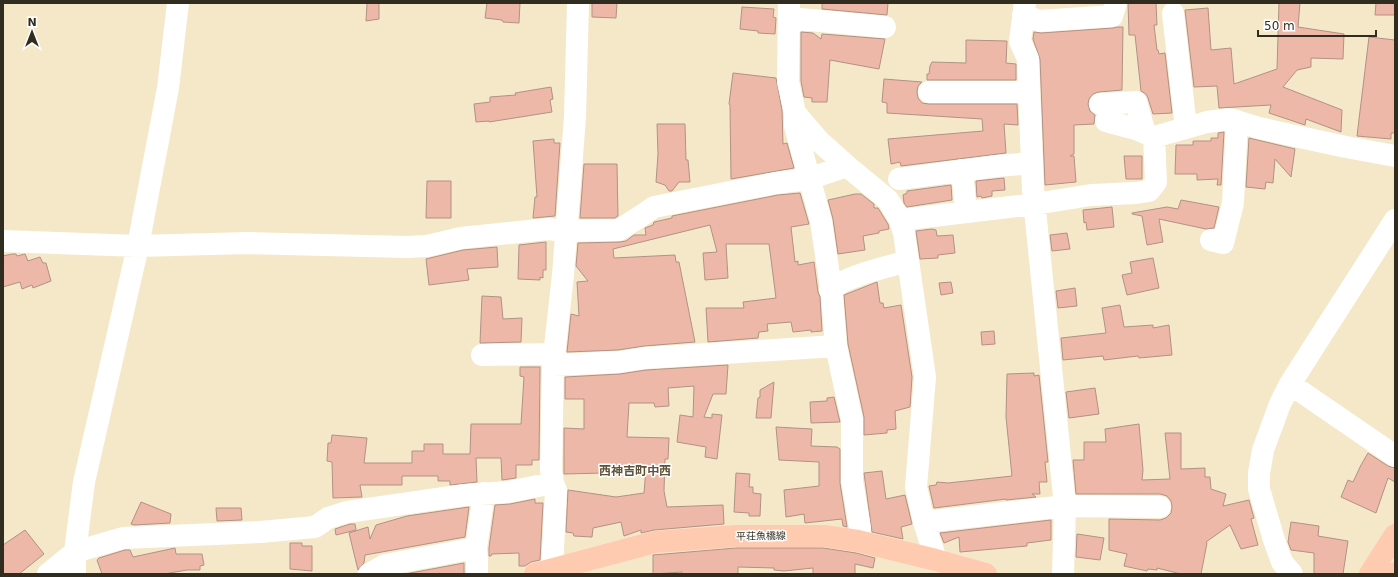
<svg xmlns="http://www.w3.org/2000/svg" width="1398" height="577" font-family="'DejaVu Sans','Noto Sans JP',sans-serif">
<rect width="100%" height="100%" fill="#f5e8c9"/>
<!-- building -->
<path fill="#edb8a8" stroke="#b29186" d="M367 3H379V19L366 21Z
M487 3H520L519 23 503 22 502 20 485 18Z
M592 3H617L616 18 592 17Z
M822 3H888L887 15 822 9Z
M1128 3H1156L1157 25H1154L1157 50H1158L1159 54 1165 53 1172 113 1153 114 1148 98 1146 94 1141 91 1135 35H1129Z
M1279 3H1300L1298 27 1344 34 1343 59 1311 58V67L1297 70 1283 87 1342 110 1341 132 1306 119 1305 125 1269 113 1271 105 1219 108 1217 86 1194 87 1185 10 1208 8 1211 50 1231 48 1234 84 1277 69Z
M1376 3H1395V15H1375Z
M742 7 774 9 773 17 776 18 775 34 758 33V31L740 29Z
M1117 27H1123L1122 90 1099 92 1093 94 1089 99 1088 104 1090 111 1095 115 1094 124 1074 125V154L1070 156H1074L1076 182 1045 185 1040 59 1033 39 1034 32 1041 33 1113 28Z
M801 32 813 33 821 39 822 34 885 39 879 69 830 60 827 102H812V98L804 97 801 81Z
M1369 37 1395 40V133H1391V139L1357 136Z
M966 40 1007 41 1006 63 1016 64V80H927V74H929L930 66 932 62 966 63Z
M733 73 776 78 782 110 783 144 787 143 794 168 731 179 730 105 729 104Z
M884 79 922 82 918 86 917 92 918 98 922 103 929 104H1017L1018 125 1004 124 1006 153 901 166 900 162 891 164 888 139 983 131 982 119 887 113V103L882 102Z
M551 87 553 99 550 100 552 112 489 122V121L476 122 474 104 490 102V97L516 95 515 93Z
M657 124H685L686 160H688L690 182H679L672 191H669L665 185 656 182 658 154Z
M1224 132 1221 185H1217L1218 179 1197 180V174H1175L1176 145H1193V141H1211V138H1218V133Z
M1249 138 1295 149 1291 177 1275 159 1273 183 1266 182 1265 189 1246 187Z
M554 139V143H560L555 216 533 218 535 197H537L533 141Z
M1124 156H1142V179H1126Z
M584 164H617L618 216 615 218H580Z
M1004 178 1005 190 992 191V196L982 198 981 196 977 197 976 181Z
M427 181H451V218H426Z
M951 185 952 200 907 207 904 203 903 195 907 193V191Z
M800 193 809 224 791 227 795 262 798 261V265L814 262 818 292 820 297 822 331 811 332V330L793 332 791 322 767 324 768 331 759 332 758 338 708 342 706 308H744L743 302 776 298 769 244H726L728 278 705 280 703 253 717 252 710 225 613 249 614 258 675 255 676 262H679L695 342 644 346 618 350 567 352 571 314 579 316 577 282 588 281 576 266 578 243 620 242 626 241 634 235H646L645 228 653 225 654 222 672 218V216L778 195Z
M855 194H861L874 204V208H878L888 224 889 229 879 231V233L863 236 865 250 838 254 833 219 828 200Z
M1181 200 1219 207 1214 228 1206 229 1159 219 1163 242 1147 245 1142 216 1132 214V213L1167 207 1178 209Z
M1112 207 1114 227 1087 230 1086 222 1084 223 1083 210Z
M932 229 936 230 937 236 953 235 955 253 938 255V258L920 259 916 231Z
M1067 233 1070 249 1052 251 1050 235Z
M546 242V270H543V278L540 277V280L518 279 519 245Z
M497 247 498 267 467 269 469 280 429 285 426 259 463 250Z
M12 254H16L17 256 25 254 28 261 40 257 43 263H46L51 281 33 288 32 285 22 289 20 282 3 287V256Z
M1153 258 1159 288 1127 295 1122 275 1132 273 1130 262Z
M877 282 880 303H883L884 308 901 305 912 377 910 407 895 411 896 429 887 430V433L864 435V417L848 344 844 295Z
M951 282 953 293 941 295 939 283Z
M1075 288 1077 306 1058 308 1056 291Z
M482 296 501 297 503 319 522 318 521 342 480 343Z
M1120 305 1124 327 1153 325V328L1169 325 1172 355 1139 358 1138 356 1104 360 1103 356 1063 360 1061 338 1106 333 1102 308Z
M994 331 995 344 982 345 981 332Z
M728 365 726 394H713L704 417 712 418V414L722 415 717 459 705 457 706 447 677 442 680 415 693 417 694 386 668 388 669 406 655 407 654 403H629L627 437 669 438 668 459H665L664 491 667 507 723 505 724 524 654 530 641 533V530L624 536 621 522 593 528 592 537 574 536 573 533 566 532 568 490 616 497 644 493 646 468 605 467V473L564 474V428L584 429V399H565V377L620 374 646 370Z
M520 367H540L539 460H532V465H516V478L502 480 501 458H476L477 482 450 485V481H438V476H402V485H360L362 497 333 498 332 462 327 461 328 443H331L332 435 367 438 364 463H412V451H424V444H443V454H470L471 424H521L524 377 520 376Z
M1034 373V376L1039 375 1048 462H1045L1047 482H1039L1040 494H1032L1036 497 1006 500V499L934 508 929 486 936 485 937 482 948 483 1012 476 1006 417 1007 374Z
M774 382 771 418H756L758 398 760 397V390Z
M1095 388 1099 414 1069 418 1066 392Z
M834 397 840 422 811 423 810 402 827 401V398Z
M1139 424 1143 470 1142 480 1170 479 1165 433H1181V469L1205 468V477H1210L1211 489 1226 494 1223 506 1249 500 1254 518 1251 519 1258 545 1241 549 1230 525 1206 542 1207 543 1201 574H1181L1157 568V570L1148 569 1147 571 1124 566 1127 554 1109 550V519L1160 520 1166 518 1171 513 1172 507 1171 501 1167 496 1160 494H1076L1073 460H1084V442H1106L1105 429Z
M776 427 812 429 811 446 837 447 840 449V483L847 527 843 526 842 519 805 523 804 514 786 517 784 490 819 486V462L779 460Z
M1368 453 1388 466 1395 468V482L1388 478 1376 513 1341 497 1348 480 1353 482 1361 465Z
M882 471 886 499 905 495 912 524 901 527 903 539 872 532 864 473Z
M736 473 750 474 749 487H753V493L761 494 760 516H749V513L734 512Z
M535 499V503H543L540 560 531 562 525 566H519V553L492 554 491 556H489V548L495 505 510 504Z
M141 502 171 514 170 523 134 525 131 524Z
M469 507 465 537 365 555 364 563 358 570 349 533 368 527 370 539 376 525 407 516Z
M216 508H241L242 520 217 521Z
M1051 520V540L1027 543V546L960 552 959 537 944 543 940 533Z
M1291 522 1319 526 1318 536 1348 541 1343 574H1314V553L1291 550 1288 542Z
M350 524H355L356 530 336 535 335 529Z
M25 530 44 554 19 574H3V545Z
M1077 534 1104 538 1100 560 1076 557Z
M290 543H302V546H312V571L290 569Z
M175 548 176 554H202L204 565 200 566V570H187L164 574H102L97 560 99 558 125 550H130L133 557Z
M736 548H823L856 553 875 558 873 568 855 564V574H813V568L784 571 774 570V568L738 567V574H682V572L653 574V555Z
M464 563V574H405Z"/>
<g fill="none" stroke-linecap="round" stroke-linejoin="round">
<!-- minor -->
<path stroke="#fff" stroke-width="22" d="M789 3 788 82 795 113 819 141 847 166 888 200 900 220 904 233 925 377 916 487 924 522 936 560
M1025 3 1020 41 1028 59 1033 190 1065 506 1063 574
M1173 13 1186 128
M1023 15 1040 21 1112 16 1116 3
M789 18 885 27
M929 92H1029
M1100 104 1136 102 1145 133
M795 113V126L821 221 832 296 836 346 852 420V481L860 528 858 541
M1106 121 1136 129 1154 137 1207 122 1230 119 1259 128 1346 147 1395 156
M962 170 966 212
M899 179 997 166 1032 163
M900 220 1035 204 1091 195 1136 193 1149 191 1156 182 1154 137
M1211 240 1223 243 1233 203 1237 121
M3 241 138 246 248 243 407 247 427 246 461 238 548 229 565 231 619 230 644 214 654 207 776 183 808 179 847 166
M830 290C845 276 887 267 908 261
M482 355 555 354
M553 365 619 362 645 358 836 346
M1290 384 1395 220
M924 522 1065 506 1160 507
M552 569 556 490 553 483 551 470 553 365 563 275 575 117 578 3
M48 574 75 552 123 538 260 532 315 527 328 518 347 512 465 495 508 492 553 483
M75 574V552L84 482 138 246 168 88 178 3
M369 574 385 565 476 548
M477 574V559L476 548 484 493
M1292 574 1282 562 1274 540 1259 489V473L1263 450 1280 404 1290 384 1395 456"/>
<!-- major -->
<path stroke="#ffcbb0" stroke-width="22" d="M535 574 655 542 736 536H824L858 541 936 560 986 574
M1370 574 1395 535
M1394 574 1395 573"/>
</g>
<g text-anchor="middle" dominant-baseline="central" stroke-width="3" stroke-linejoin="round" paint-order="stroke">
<!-- street labels -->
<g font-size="10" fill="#312c20" stroke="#fff">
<text transform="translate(761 536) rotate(-1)">平荘魚橋線</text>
</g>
<!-- quarter labels -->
<g font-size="12" font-weight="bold" fill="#5f5439" stroke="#fff">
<text x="635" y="471">西神吉町中西</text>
</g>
</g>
<!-- border -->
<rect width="1398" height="577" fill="none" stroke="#312c20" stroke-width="8"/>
<!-- north arrow -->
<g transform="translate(32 32)" stroke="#ffffff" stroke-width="3" paint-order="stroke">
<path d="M0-3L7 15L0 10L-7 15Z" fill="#312c20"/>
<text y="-6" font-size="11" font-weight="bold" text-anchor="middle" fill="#312c20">N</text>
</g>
<!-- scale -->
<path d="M1258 30v6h118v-6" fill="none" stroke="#312c20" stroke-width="2"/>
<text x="1264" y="30" font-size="12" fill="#312c20" stroke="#ffffff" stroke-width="3" paint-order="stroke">50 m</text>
</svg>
